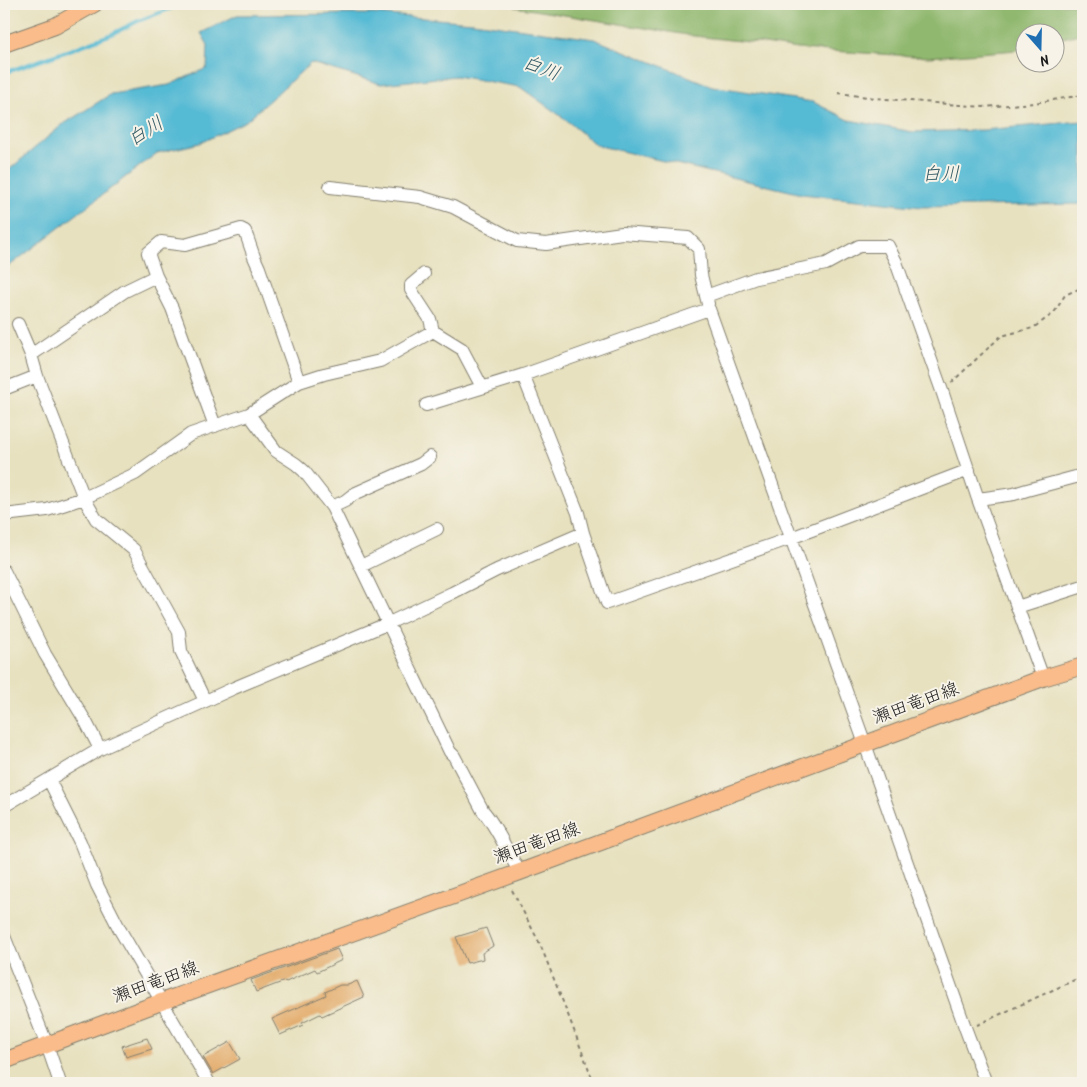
<svg xmlns="http://www.w3.org/2000/svg" width="1087" height="1087" font-family="Kalam,'Klee One',sans-serif">
<rect width="100%" height="100%" fill="#f7f3e8"/>
<filter id="ink" filterUnits="userSpaceOnUse"><feTurbulence type="fractalNoise" baseFrequency=".02" numOctaves="2"/><feDisplacementMap in="SourceGraphic" scale="10" xChannelSelector="R" yChannelSelector="G"/><feConvolveMatrix kernelMatrix="1 2 1 2 8 2 1 2 1" color-interpolation-filters="sRGB"/></filter>
<filter id="wash" filterUnits="userSpaceOnUse"><feTurbulence type="fractalNoise" baseFrequency=".0096" numOctaves="4" result="noise"/><feDisplacementMap in="SourceGraphic" scale="20" xChannelSelector="R" yChannelSelector="G"/><feGaussianBlur stdDeviation="1.12" result="paint"/><feColorMatrix in="noise" values="0 0 0 0 0 0 0 0 0 0 0 0 0 0 0 0 0 1.4 0 .05"/><feComposite in="paint" operator="in"/></filter>
<g filter="url(#wash)">
<rect width="100%" height="100%" fill="#e7e1bf"/>
<!-- forest -->
<path fill="#90b86e" stroke="#566a45" d="M517 4H1083V33L1055 40 1054 32H1024V48L1017 50 929 57 798 49 758 43 694 36 515 7Z"/>
<!-- water -->
<path fill="#55bad4" stroke="#386b78" d="M374 14 473 22 594 39 712 86 813 102 849 120 913 132 984 130 1083 121V204L922 207 802 194 596 145 565 119 520 87 456 76 381 84 311 63 246 121 200 143 157 153 4 270V174L62 125 111 94 169 85 207 68 208 45 201 33 237 15Z"/>
<g fill="none" stroke-linecap="round" stroke-linejoin="round">
<!-- stream -->
<path stroke="#55bad4" stroke-width="4" d="M4 73 70 50 112 34 138 21 182 4"/>
</g>
<g id="blocks">
<!-- building -->
<path fill="#e2a966" d="M486 928 493 946 482 953 483 959 467 963 456 937Z
M337 949 342 960 317 972 315 969 286 982 285 981 256 992 251 980Z
M357 981 364 997 322 1016 320 1014 302 1023 303 1025 280 1035 272 1019 326 995 325 992 340 985H348Z
M147 1038 152 1049 126 1057 122 1046Z
M230 1042 240 1059 213 1074 203 1057Z"/>
</g>
</g>
<g filter="url(#ink)">
<use href="#blocks" fill-opacity="0" stroke="#827e6e" stroke-width="1"/>
<g fill="none" stroke-linecap="round" stroke-linejoin="round">
<defs>
<path id="minor" d="M330 187 420 197 453 207 517 241 546 244 622 233 688 238 699 249 701 275 708 304
M424 274 411 285V290L430 319 433 331
M156 276 148 253 161 242 185 245 241 229 245 231 254 257 259 268 299 382
M706 296 756 278 826 264 859 246H888L896 262 942 391 978 499 1043 678
M18 324 31 355
M523 375 578 513 583 533 607 603 791 538 969 470
M37 376 84 498 96 519 134 550 179 632 181 651 205 701
M4 389 37 376 31 355 125 291 156 276 172 308 215 426
M426 405 523 375 709 309 865 744 966 1030 986 1083
M249 414 276 451 296 464 304 471 332 507 450 752 454 756 483 811C498 828 507 853 520 872
M978 499 1014 494 1027 490 1083 475
M332 507 345 501 354 494 421 464 430 457
M4 515 47 510 84 498 135 474 191 434 249 414 299 382 324 374 380 361 433 331 462 349 482 387
M361 566 437 529
M4 571 45 654 86 722 100 749
M1017 607 1083 586
M49 780 80 842 97 885 120 930 209 1083
M4 806 100 749 234 688 389 623 452 593 497 570 583 533
M4 936 47 1045 60 1083"/>
<path id="major" d="M4 44 55 26 94 4
M4 1061 161 1002 520 872 1043 678 1083 666"/>
</defs>
<!-- minor casing -->
<use href="#minor" stroke="#827e6e" stroke-width="14"/>
<!-- major casing -->
<use href="#major" stroke="#827e6e" stroke-width="18"/>
<!-- path -->
<path stroke="#827e6e" stroke-width="2" stroke-dasharray="4 4" stroke-linecap="butt" d="M838 93 875 98 983 107 1034 103 1083 95
M951 383 1001 336 1033 328 1054 313 1065 295 1083 287
M512 890 540 944 567 1012 594 1083
M977 1025 1083 976"/>
<!-- minor -->
<use href="#minor" stroke="#fff" stroke-width="12"/>
<!-- major -->
<use href="#major" stroke="#f9bc8a" stroke-width="16"/>
</g>
</g>
<g text-anchor="middle" dominant-baseline="central" stroke-width="4" stroke-linejoin="round" paint-order="stroke">
<!-- street labels -->
<g font-size="18" fill="#1c1c1c" stroke="#f7f3e8">
<text transform="translate(916 704) rotate(-20)">瀬田竜田線</text>
<text transform="translate(537 844) rotate(-20)">瀬田竜田線</text>
<text transform="translate(156 983) rotate(-20)">瀬田竜田線</text>
</g>
<!-- water labels -->
<g font-size="19" font-style="italic" fill="#335b66" stroke="#f7f3e8">
<text transform="translate(541 69) rotate(21)">白川</text>
<text transform="translate(146 132) rotate(-32)">白川</text>
<text transform="translate(941 175) rotate(-1)">白川</text>
</g>
</g>
<!-- margin -->
<rect width="1087" height="1087" fill="none" stroke="#f7f3e8" stroke-width="20"/>
<!-- north arrow -->
<g transform="translate(1040 48) rotate(160)"><circle r="24" fill="#f7f3e8" stroke="#9f9d96"/>
<path d="M0-4L9 19L0 12L-9 19Z" fill="#1f6fb2"/>
<text y="-8" font-size="14" font-weight="bold" text-anchor="middle" fill="#1c1c1c">N</text>
</g>
</svg>
